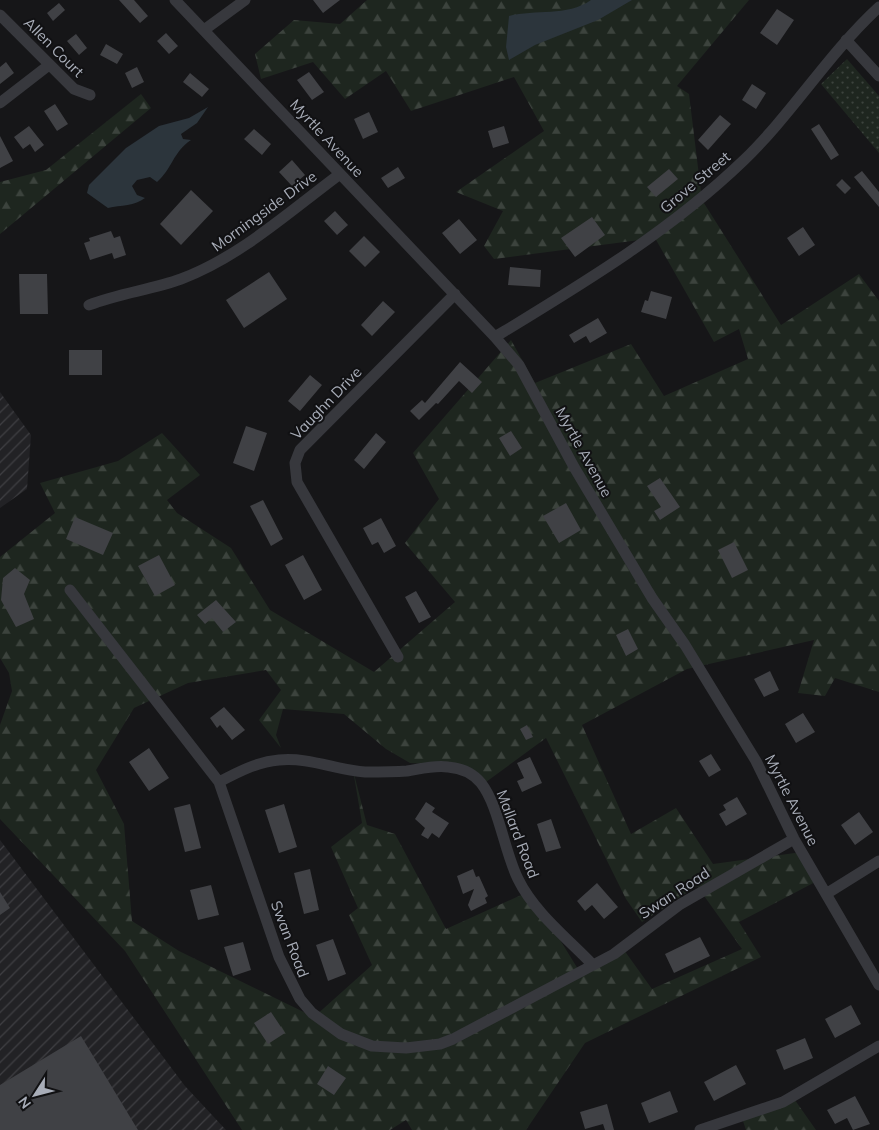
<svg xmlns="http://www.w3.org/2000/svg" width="879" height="1130" font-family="Mulish,sans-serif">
<defs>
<pattern id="industrial-furrows" width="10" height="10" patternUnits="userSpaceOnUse" patternTransform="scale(1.25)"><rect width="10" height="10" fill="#222225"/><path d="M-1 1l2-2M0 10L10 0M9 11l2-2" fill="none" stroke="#3f3f43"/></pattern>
<pattern id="green-dots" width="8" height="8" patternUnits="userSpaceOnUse" patternTransform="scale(1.25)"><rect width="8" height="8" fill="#1e261f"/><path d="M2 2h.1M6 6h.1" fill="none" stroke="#3c433d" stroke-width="1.8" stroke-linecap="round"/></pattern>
<pattern id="forest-firs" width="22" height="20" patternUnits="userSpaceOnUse" patternTransform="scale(1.25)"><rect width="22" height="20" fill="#1e261f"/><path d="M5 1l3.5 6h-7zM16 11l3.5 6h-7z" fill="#3c433d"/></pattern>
</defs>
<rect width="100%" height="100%" fill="#161618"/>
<!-- industrial -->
<path fill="url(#industrial-furrows)" d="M0 392 31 435 27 489 0 508Z
M0 840 185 1086 226 1130H0Z"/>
<!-- green -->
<path fill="url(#green-dots)" d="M847 59 879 96V153L821 84Z"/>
<!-- forest -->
<path fill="url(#forest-firs)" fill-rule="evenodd" d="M367 0H749L677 86 689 94 702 200 781 325 859 274 879 301V692L835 678 825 696 798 693 814 640 687 669 582 725 631 834 676 808 713 864 802 852 819 880 739 922 761 957 585 1043 526 1130H412L406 1120 390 1130H242L125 951 0 819V725L12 691 9 673 0 658V557L55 513 40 483 118 461 162 433 200 475 167 500 177 513 231 548 270 610 374 672 455 602 405 543 439 499 413 453 511 340 535 383 631 344 664 396 748 359 739 329 714 342 655 238 494 259 484 246 503 211 456 192 544 131 514 77 411 111 386 71 345 99 313 62 261 79 255 54 294 20 340 24ZM266 670 281 690 259 720 281 748 276 735 283 709 344 714 386 749 410 763 462 766 486 782 546 738 626 899 642 922 697 886 742 949 652 989 624 950 581 974 530 891 446 929 395 834 367 825 353 770 362 823 331 847 358 908 349 915 372 965 314 1017 179 951 132 921 124 824 96 770 134 708 188 683Z
M141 94 151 108 0 234V182L46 170Z
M790 1093 816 1130H746L741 1115Z"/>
<!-- water -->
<path fill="#2c353c" d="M591 0H632L598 20 535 45 509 60 506 47 509 16C535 9 567 17 591 0Z
M208 107 197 123 181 134 183 139 191 140C173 152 172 169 157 182L150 177 137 180 132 186 137 195 145 198C135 206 121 205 108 208L87 193 89 185 126 148 159 126 189 118Z"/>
<!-- building -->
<path fill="#404145" d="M119 0H134L148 16 140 23Z
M313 0H340L323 13Z
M59 3 65 10 53 21 47 13Z
M777 9 794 20 777 45 760 33Z
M166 33 178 46 169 54 157 41Z
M76 34 87 48 79 55 67 41Z
M106 44 123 54 117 64 100 55Z
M6 62 14 73 0 84V67Z
M137 67 144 82 132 88 125 73Z
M309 72 324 92 312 100 297 80Z
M190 73 209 89 202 97 183 82Z
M752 84 766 93 756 109 742 100Z
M55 104 68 124 57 131 44 111Z
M369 112 378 132 363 139 354 119Z
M720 115 731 124 708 150 698 140Z
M819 124 839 155 831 160 811 129Z
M29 126 44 145 35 152 30 144 23 149 14 137Z
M504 126 509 143 493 148 488 131Z
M254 129 271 144 262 155 244 139Z
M0 136 13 161 0 168Z
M292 160 305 175 292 186 279 172Z
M398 167 405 178 388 188 381 178Z
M669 169 678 179 656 197 647 187Z
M862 171 879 192V207L854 177Z
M842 179 851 188 845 194 836 185Z
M191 190 213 211 181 245 160 224Z
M335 211 348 225 337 235 324 221Z
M592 217 605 235 575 257 561 238Z
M459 219 477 240 460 254 442 233Z
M803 227 815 245 799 256 787 238Z
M111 231 114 238 120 236 126 255 114 259 112 253 90 260 84 243 90 241 89 238Z
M364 236 380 252 365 267 349 251Z
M510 267 541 270 540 287 508 285Z
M269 272 287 299 244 328 226 300Z
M19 274H47L48 314H20Z
M651 291 672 297 666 319 641 312 645 300 648 301Z
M383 301 395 312 372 336 361 325Z
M598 318 607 333 590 343 586 336 574 343 569 335Z
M69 350H102V375H69Z
M460 362 482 382 472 393 459 381 438 404 436 403 419 420 410 411 422 400 425 403Z
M310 375 322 385 300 411 288 401Z
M246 426 267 433 254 471 233 463Z
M511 431 522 448 510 456 499 438Z
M376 433 386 442 364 469 354 460Z
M660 478 680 507 660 520 654 511 661 507 647 486Z
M263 500 283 539 271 546 250 506Z
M566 503 581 530 559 543 543 516Z
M75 517 113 533 103 555 66 539Z
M381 518 396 546 384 553 378 542 372 545 363 528Z
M734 542 748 570 732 578 718 550Z
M159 555 175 585 155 596 138 566Z
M303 555 322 590 304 600 285 565Z
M15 568 30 580 24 594 34 619 16 627 1 600 3 578Z
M416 591 431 617 419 623 405 597Z
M216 600 236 622 223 632 212 618 205 624 197 615Z
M628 629 638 649 626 656 616 635Z
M770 671 779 690 764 697 754 679Z
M224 707 245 730 232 740 220 725 217 728 210 718Z
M803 713 815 732 796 743 785 724Z
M527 725 533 737 526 740 520 729Z
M149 748 169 778 149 791 129 762Z
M711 754 721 770 709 777 699 761Z
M530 757 542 783 522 792 517 781 524 778 517 763Z
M737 797 747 814 726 826 719 814 726 810 723 805Z
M426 802 435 808 432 812 449 823 439 838 432 833 428 839 421 835 425 828 415 819Z
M190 804 201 848 185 852 174 808Z
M284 804 297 847 279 853 265 810Z
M859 812 873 832 855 845 841 825Z
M551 819 561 848 546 852 537 824Z
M310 869 319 910 304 914 294 873Z
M473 869 476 877 479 876 488 896 485 898 487 903 471 911 468 905 474 889 463 894 457 876Z
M597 883 618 907 604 919 592 905 585 911 577 901Z
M211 885 219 915 198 920 190 890Z
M0 892 10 908 0 915Z
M700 937 710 956 674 973 665 954Z
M333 939 346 974 328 981 316 945Z
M243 942 251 970 233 976 224 947Z
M851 1005 861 1024 835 1038 825 1019Z
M271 1012 285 1033 268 1044 254 1023Z
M81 1036 138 1130H0V1085Z
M805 1038 813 1058 784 1070 776 1050Z
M736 1065 746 1084 714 1101 704 1082Z
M328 1066 346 1078 334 1095 317 1084Z
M670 1091 678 1112 649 1123 641 1103Z
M855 1096 870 1124 853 1130 847 1118 835 1124 827 1110Z
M607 1104 614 1130H605L603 1124 585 1129 580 1112Z"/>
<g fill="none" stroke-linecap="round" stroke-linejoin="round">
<!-- street -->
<path stroke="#37383d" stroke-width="11" d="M175 0 495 337 519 365 574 467 652 598 685 645 756 761 794 839 879 985
M0 15 74 89 90 95
M204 30 245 0
M846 40 879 76
M0 103 49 65
M89 305C119 293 151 290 181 279 240 257 290 211 340 174
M495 337C582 284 669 232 743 161 792 114 828 54 879 7
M70 590 219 782 279 957 300 999 312 1013 341 1034 372 1046 406 1048 440 1044 453 1039 614 954 679 905 794 839
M398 657 297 482 295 463 300 450 455 294
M219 782C238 772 257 762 279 760 309 757 336 770 365 772 379 772 393 772 407 771 420 769 434 765 448 767 461 768 472 772 481 783 499 806 504 851 518 879 534 912 567 938 592 964
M826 894 879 861
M700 1130 783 1102 879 1046"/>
</g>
<g text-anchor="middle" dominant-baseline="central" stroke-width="4" stroke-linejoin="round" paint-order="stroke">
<!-- street labels -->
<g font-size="15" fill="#a8adb8" stroke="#111113">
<text transform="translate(54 47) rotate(45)">Allen Court</text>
<text transform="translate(327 138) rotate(47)">Myrtle Avenue</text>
<text transform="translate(695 182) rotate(-40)">Grove Street</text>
<text transform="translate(264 211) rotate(-36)">Morningside Drive</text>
<text transform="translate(326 403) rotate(-46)">Vaughn Drive</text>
<text transform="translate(584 452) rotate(61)">Myrtle Avenue</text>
<text transform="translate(792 800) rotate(63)">Myrtle Avenue</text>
<text transform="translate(518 834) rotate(69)">Mallard Road</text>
<text transform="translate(674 893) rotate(-33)">Swan Road</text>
<text transform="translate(290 939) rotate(69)">Swan Road</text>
</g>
</g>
<!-- north arrow -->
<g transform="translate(35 1095) rotate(234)" stroke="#111113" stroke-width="4" paint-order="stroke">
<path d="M0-4L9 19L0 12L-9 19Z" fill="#a8adb8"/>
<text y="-8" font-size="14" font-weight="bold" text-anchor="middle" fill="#a8adb8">N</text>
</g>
</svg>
